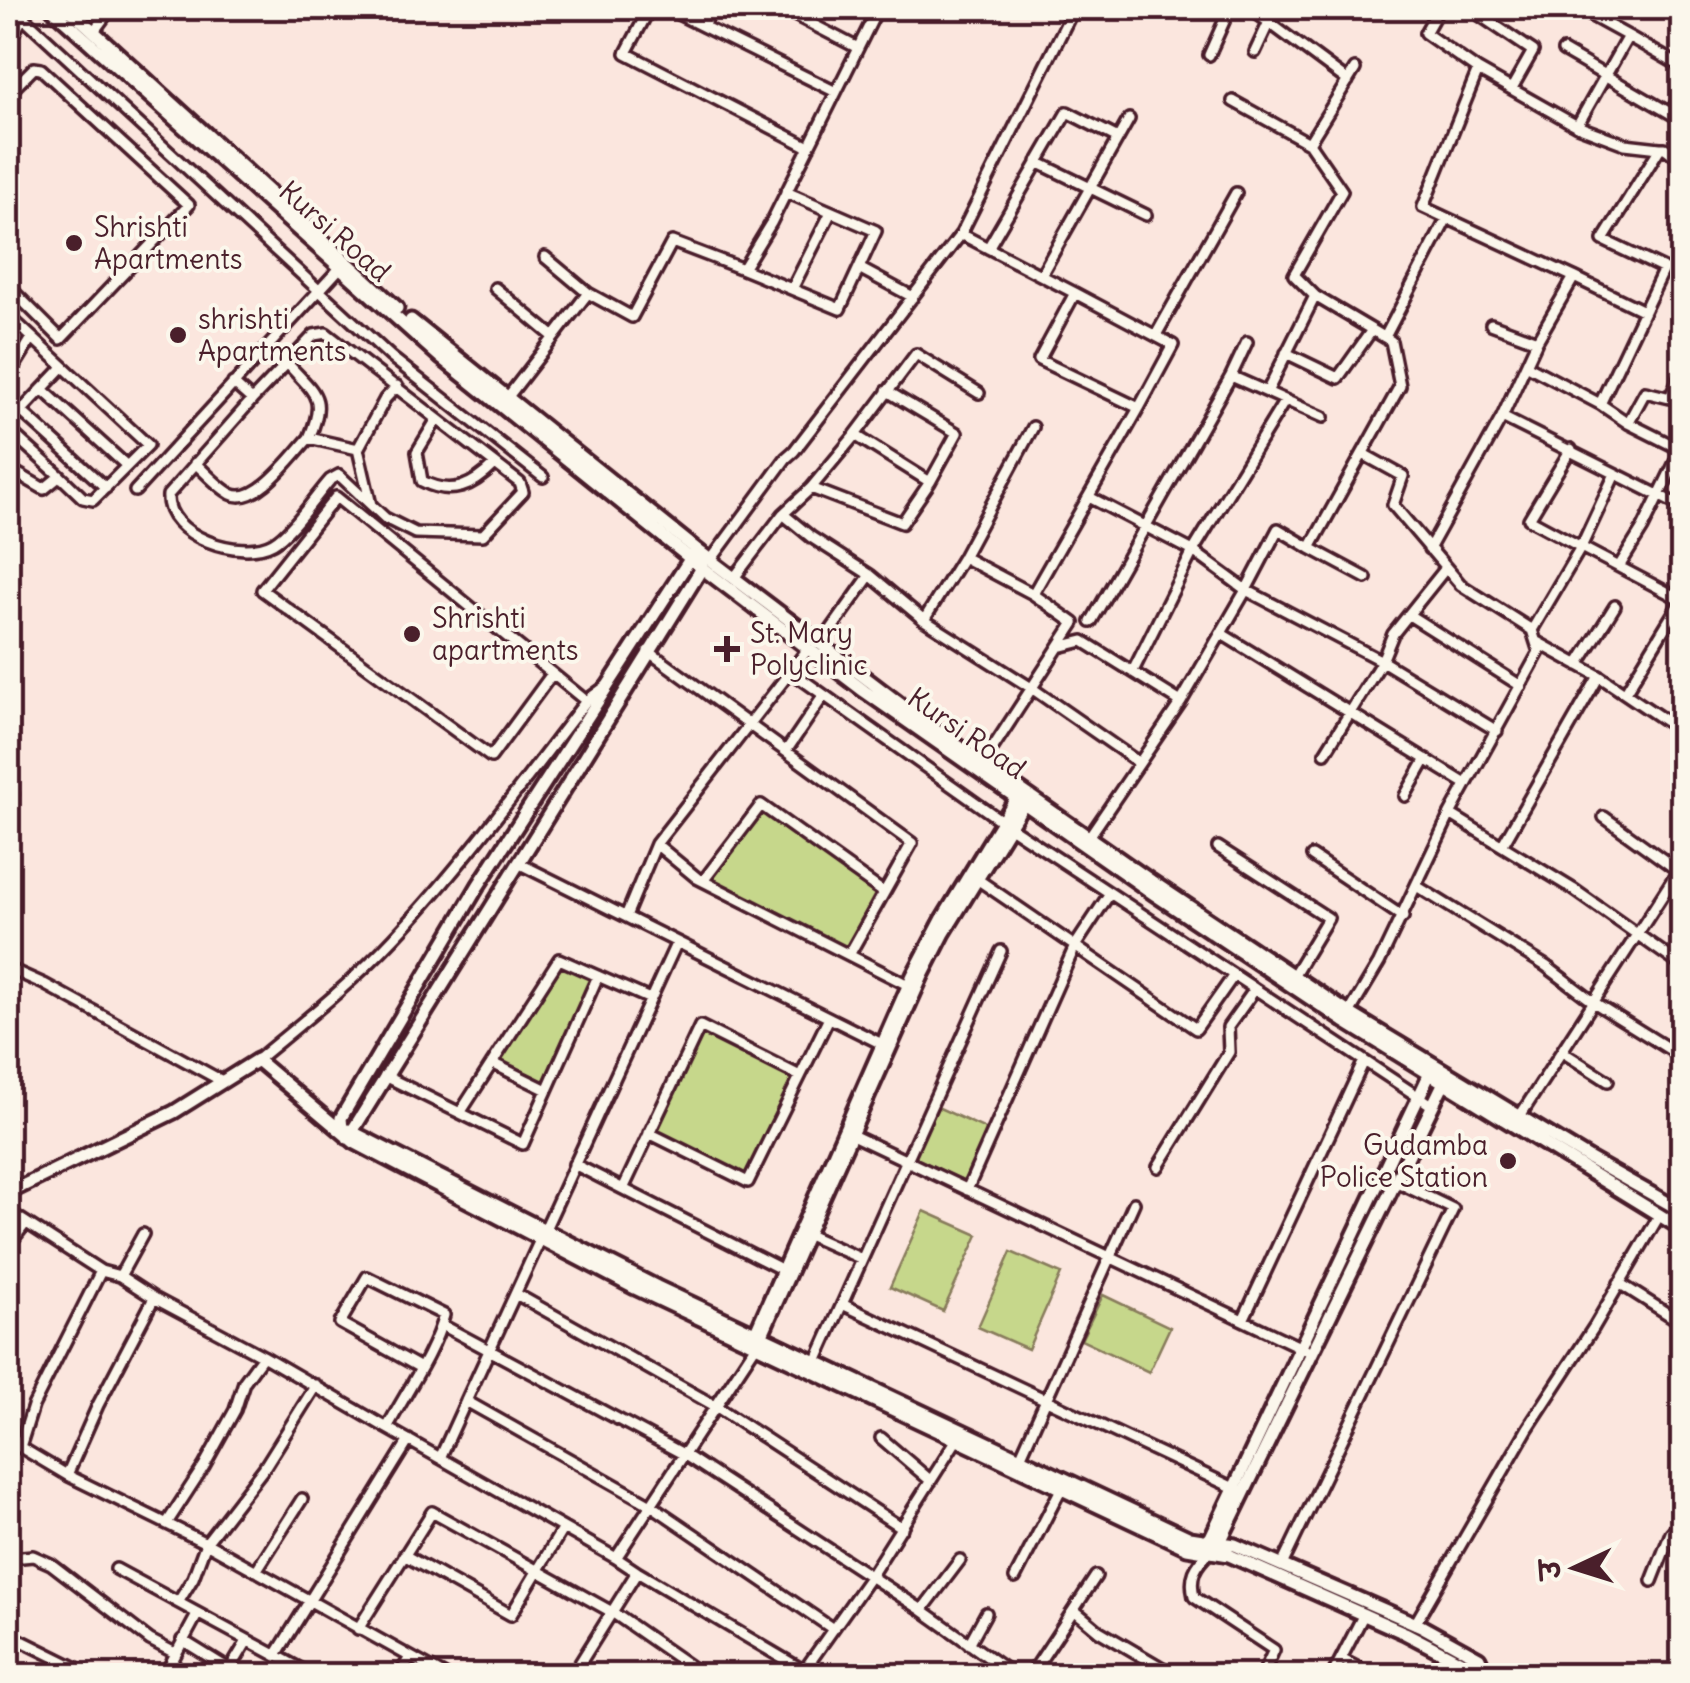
<svg xmlns="http://www.w3.org/2000/svg" width="1690" height="1683" font-family="Delius,'Playpen Sans Deva',sans-serif">
<rect width="100%" height="100%" fill="#fbe6de"/>
<filter id="ink" filterUnits="userSpaceOnUse"><feTurbulence type="fractalNoise" baseFrequency=".01" numOctaves="2"/><feDisplacementMap in="SourceGraphic" scale="20" xChannelSelector="R" yChannelSelector="G"/><feConvolveMatrix kernelMatrix="1 2 1 2 8 2 1 2 1" color-interpolation-filters="sRGB"/></filter>
<g filter="url(#ink)">
<!-- green -->
<path fill="#c6d78b" stroke="#887b5b" stroke-width="2.5" d="M763 812 876 892 846 948 711 880Z
M560 965 592 977 543 1083 499 1060Z
M701 1032 793 1077 745 1176 656 1130Z
M935 1106 988 1130 965 1181 913 1157Z
M924 1211 978 1235 943 1311 890 1287Z
M1011 1252 1061 1274 1028 1349 978 1327Z
M1103 1295 1170 1327 1149 1372 1081 1340Z"/>
<g fill="none" stroke-linecap="round" stroke-linejoin="round">
<defs>
<path id="street" d="M650 8 626 53 809 147
M666 8 836 92
M781 8 858 48
M1074 8 961 234 1075 293
M1244 8 1259 15 1348 81
M1439 8 1425 33 1478 70 1577 126
M1469 8 1533 51 1512 88
M1577 8 1628 36
M1666 8 1682 20
M23 17 391 357 543 477
M703 26 713 8
M94 31 111 8
M8 42 29 8
M1563 51 1682 120
M1255 52 1269 22
M1209 55 1230 8
M1478 70 1423 207 1574 277
M8 99 14 88 34 68 41 69 189 205 61 339 8 286
M1233 101 1309 143
M1672 113 1682 89
M1660 148 1625 144 1577 126 1628 36 1682 67
M1037 162 1146 215
M988 248 1067 112 1118 138
M545 257 588 293
M859 268 913 297
M743 269 840 309 876 231 786 192
M1041 275 1129 119
M495 288 554 337
M792 289 831 212
M1315 296 1294 275 1342 191 1309 143 1355 69
M1644 311 1664 269 1603 240 1660 148H1665L1682 161
M8 315 148 445 93 500 83 498 60 476 44 489 8 468
M1491 324 1537 341
M1156 335 1236 193
M1385 337 1446 220
M1286 353 1338 378 1372 330
M288 364C315 394 327 397 309 438
M1231 376 1247 342
M8 377 32 338
M233 383 252 400 168 495C165 536 241 561 273 543 291 533 315 497 330 480L339 475 385 518 415 533 483 535 523 492 520 483 326 333 314 335 252 400
M42 389 127 466
M1267 392 1323 417
M507 398 588 293 632 317 672 242 743 269 771 223 878 8
M1600 404 1628 423 1682 450
M21 411 106 488
M1502 417 1682 507
M437 419 417 452 422 481C452 497 473 486 495 464
M1628 423 1645 392 1670 398 1682 370
M8 425 63 367
M8 429 60 476
M855 435 930 482
M1571 449 1529 519 1581 547 1615 474
M1363 454 1403 476 1393 505 1461 585 1532 630
M195 463C206 473 218 487 231 494 256 507 293 455 309 438L358 449
M811 488 902 523 930 482 957 433 887 391
M135 491 339 269
M371 505 358 449 385 399 397 386
M783 514 811 537 870 575
M1310 548 1366 578
M1429 549 1502 417 1537 341 1574 277 1644 311 1600 404 1526 365
M963 557 1033 427
M711 560 786 458 794 451 961 234
M1620 565 1643 528 1682 448
M734 578 783 514 811 488 855 435 916 354 979 393
M1033 594 1139 408 1039 360 1075 293 1173 345 1139 408
M1409 615 1521 686
M924 620 1033 689 1138 762
M1091 622 1231 376 1267 392 1315 296 1391 341 1400 386 1310 548 1278 529 1246 590 1382 661 1497 731
M1222 634 1466 784
M1537 642 1599 676 1682 732
M821 644 870 575 924 620 963 557 1033 594 1074 623 983 763
M1059 647 1083 641 1181 702
M648 651 912 843 849 955
M1578 665 1615 606
M1133 671 1193 551 1284 402
M793 673 1010 827 1431 1105
M552 674 491 757 262 590 336 497 586 701
M1625 693 1682 599
M786 751 824 695
M1325 753 1382 661 1393 634 1446 568
M1405 796 1426 759
M8 802 13 794
M1450 814 1573 889 1682 966
M1604 817 1680 872
M1089 837 1181 702 1246 590 1193 551 1089 497
M656 844 697 878 908 985
M1503 844 1599 676
M1218 847 1328 918 1293 976
M1312 856 1403 917
M518 863 888 1047
M977 879 1196 1029 1234 975
M703 881 761 805 883 892
M1418 887 1546 966 1595 1003 1682 1057
M626 916 656 844 808 649
M677 942 466 1401 651 1505 833 1629
M8 968 44 984 222 1081
M1348 1015 1379 963 1450 814 1539 652 1532 630 1581 547 1682 600
M1564 1053 1608 1081
M257 1060C304 1021 352 983 394 938 463 865 524 781 586 701L605 687
M492 1063 547 1090
M385 1076 523 1144 598 976
M460 1113 559 959 650 999
M1518 1119 1682 865
M649 1133 748 1182 829 1018
M850 1134 1306 1350
M574 1164 781 1269
M1158 1167 1229 1052 1228 1027 1255 989
M623 1189 700 1026 800 1076
M967 1190 1075 946 1110 893
M8 1211 101 1271 120 1276 154 1298 263 1356 387 1428
M808 1235 862 1259
M8 1246 25 1224
M101 1271 33 1406 20 1447 67 1475 206 1543 445 1676
M120 1276 143 1234
M1619 1283 1682 1323
M516 1294 717 1407 902 1528
M842 1304 1234 1488
M1243 1320 1364 1061
M442 1325 685 1455 922 1610 1015 1676
M816 1362 1001 951
M419 1367 340 1323 367 1277 444 1315C434 1353 406 1392 387 1428L616 1558
M881 1438 931 1481
M440 1458 466 1401
M1019 1460 1134 1203
M67 1475 98 1405 154 1298
M167 1523 204 1466 235 1410 244 1382 263 1356
M1210 1552C1195 1566 1189 1576 1194 1597L1274 1650 1262 1676
M404 1555 511 1615 563 1528
M12 1558 33 1556 51 1564 150 1640 175 1653
M1282 1565 1453 1209 1395 1181
M116 1569 314 1676
M256 1571 302 1499
M637 1572 813 1676
M1015 1578 1061 1489
M1652 1581 1671 1533 1682 1520
M179 1601 193 1578 206 1543 264 1468 316 1385
M922 1610 960 1560
M1074 1610 1099 1631 1176 1676
M1415 1624 1528 1428 1594 1327 1659 1216
M358 1629 432 1512 612 1612 704 1676
M8 1634 93 1676
M182 1640 229 1669
M969 1644 986 1613
M276 1655 409 1440
M1341 1659 1374 1676
M164 1676 197 1615
M226 1676 247 1641
M399 1676 410 1657
M572 1676 637 1572 616 1558 756 1345
M800 1676 870 1577 959 1436
M1030 1676 1096 1576
M1332 1676 1364 1614
M1680 1676 1682 1671"/>
<path id="secondary" d="M51 8 440 357 702 568 864 691 1154 894 1344 1021 1682 1229
M68 8 397 308
M411 320 701 553 921 720 1151 881 1349 1013 1590 1159 1682 1211
M342 1130 341 1118 478 886 692 556
M348 1130 657 1287 1190 1538 1235 1545 1421 1626 1479 1658 1483 1667
M348 1138 702 568 701 562
M8 1193 174 1112 257 1060 354 1142 635 1288 1187 1548 1229 1555 1405 1633 1474 1669 1483 1667 1499 1676
M754 1336 913 975 943 918 1020 792
M759 1341 922 976 944 933 1027 798
M1218 1546 1446 1078
M1210 1548 1209 1541 1431 1071"/>
</defs>
<!-- street casing -->
<use href="#street" stroke="#4a1f2b" stroke-width="16"/>
<!-- secondary casing -->
<use href="#secondary" stroke="#4a1f2b" stroke-width="19"/>
<!-- street -->
<use href="#street" stroke="#fbf7ec" stroke-width="9"/>
<!-- secondary -->
<use href="#secondary" stroke="#fbf7ec" stroke-width="11"/>
</g>
</g>
<!-- markers -->
<g fill="#4a1f2b" stroke="#fbf7ec" stroke-width="4">
<circle cx="74" cy="243" r="10"/>
<circle cx="178" cy="335" r="10"/>
<circle cx="412" cy="634" r="10"/>
<path d="M722 634h10v10h10v10h-10v10h-10v-10h-10v-10h10z"/>
<circle cx="1508" cy="1161" r="10"/>
</g>
<g text-anchor="middle" dominant-baseline="central" stroke-width="8" stroke-linejoin="round" paint-order="stroke">
<!-- poi labels -->
<g font-size="28" fill="#4a1f2b" stroke="#fbf7ec" text-anchor="start">
<text x="94" y="227">Shrishti<tspan x="94" dy="32">Apartments</tspan></text>
<text x="198" y="319">shrishti<tspan x="198" dy="32">Apartments</tspan></text>
<text x="432" y="618">Shrishti<tspan x="432" dy="32">apartments</tspan></text>
<text x="750" y="633">St. Mary<tspan x="750" dy="32">Polyclinic</tspan></text>
<text x="1488" y="1145" text-anchor="end">Gudamba<tspan x="1488" dy="32">Police Station</tspan></text>
</g>
<!-- street labels -->
<g font-size="28" fill="#4a1f2b" stroke="#fbf7ec">
<text transform="translate(335 231) rotate(41)">Kursi Road</text>
<text transform="translate(967 733) rotate(35)">Kursi Road</text>
</g>
</g>
<!-- margin -->
<rect width="1690" height="1683" fill="none" stroke="#fbf7ec" stroke-width="40"/>
<rect x="20" y="20" width="1650" height="1643" fill="none" stroke="#4a1f2b" stroke-width="4" filter="url(#ink)"/>
<!-- north arrow -->
<g transform="translate(1575 1568) rotate(266)" stroke="#fbf7ec" stroke-width="8" paint-order="stroke">
<path d="M0-8L18 38L0 25L-18 38Z" fill="#4a1f2b"/>
<text y="-15" font-size="28" font-weight="bold" text-anchor="middle" fill="#4a1f2b">उ</text>
</g>
</svg>
